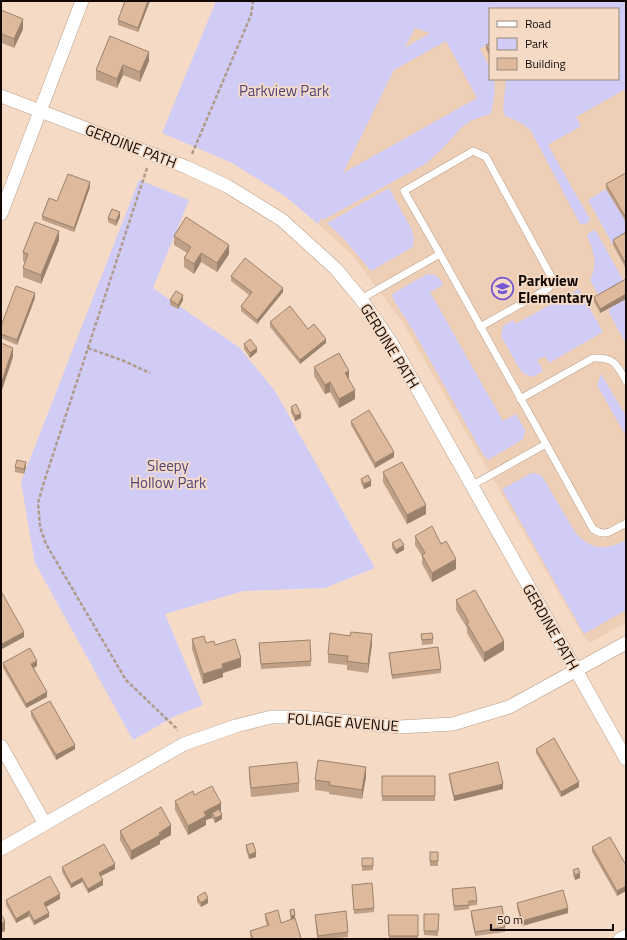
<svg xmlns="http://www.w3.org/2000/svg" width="627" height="940" font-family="'Titillium Web',sans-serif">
<rect width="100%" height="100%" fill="#f5dbc6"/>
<!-- built -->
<path fill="#eeceb4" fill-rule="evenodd" d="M428 1H626V622L590 643 584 637 403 323 352 255 318 224ZM490 9H618V79H490Z"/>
<!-- green -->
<path fill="#d1ccf6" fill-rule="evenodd" d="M216 1H626V89L576 117 581 126 548 145 590 219C588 224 585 224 580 224L531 131C523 123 515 120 505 116L503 108 506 80 508 79H618V9H490V43L480 49 490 68V79H494C496 91 493 102 491 114L472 120 462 127 443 148 427 163 323 220 321 218 318 224 285 196 232 163 162 133ZM415 28 430 33 406 47H405ZM446 41 477 98 343 173 394 70Z
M139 180 189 200 153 288 240 348 275 391 375 568 325 588 243 591 165 614 203 705 175 716 133 740 35 563 21 482Z
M389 188 412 230 414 239 413 247 371 271 344 239 327 223Z
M606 189 626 222V237L613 245 588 200Z
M594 230 596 231 623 280V282L604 296 598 294 590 280C598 264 594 252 587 236L589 233Z
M427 274C436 274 440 277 443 285L430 292 503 421 516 414 525 430 524 436 522 440 488 460 484 456 414 332 393 299 392 294Z
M579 289 603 332 549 363 545 356 537 360 543 371 533 377 524 374 520 370 501 336 503 326 513 320 515 324Z
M626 299V344L609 313 610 308Z
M601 374 626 416V436L597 385Z
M531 473H535L542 476 575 532C590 550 606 551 626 540V610L584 634 502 489Z"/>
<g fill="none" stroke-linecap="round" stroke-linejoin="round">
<defs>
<path id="lane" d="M440 254 404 191 473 151 486 157 553 280 549 288 480 327
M361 299 440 254 546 444 471 486
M520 399 593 358C614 357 617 364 626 381
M546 444 593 529C606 538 613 530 626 523"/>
<path id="street" d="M1 96 186 167 227 186 282 220 336 269 361 299 392 344 626 759
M1 214 82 1
M1 746 45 824
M1 849 184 744 236 726 271 717H303L399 727 453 724 509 707 626 643
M620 939 626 936"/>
</defs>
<!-- lane casing -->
<use href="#lane" stroke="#b79e8a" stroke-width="8"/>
<!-- street casing -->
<use href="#street" stroke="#b79e8a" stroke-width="14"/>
<!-- path -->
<path stroke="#b09b8b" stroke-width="2.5" stroke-dasharray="4 2" stroke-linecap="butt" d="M192 154 246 27 251 15 253 1
M147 168 43 485 38 503 40 527 46 544 126 680 176 728 177 731
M88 348 124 361 150 373"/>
<!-- lane -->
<use href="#lane" stroke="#fff" stroke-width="7"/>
<!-- street -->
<use href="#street" stroke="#fff" stroke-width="13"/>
</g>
<!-- wall -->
<path fill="#bf9f85" d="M125 1H150L138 32 118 25V20Z
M1 10 23 29 14 48 2 43 1 47Z
M490 43V57L486 49V45Z
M149 61 140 82 123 75 117 88 96 80V70Z
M626 173V222L606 189V184Z
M90 187 74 232 42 220V216L57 201Z
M120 217 116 226 108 222V218Z
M626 232V269L613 245V240Z
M174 236 229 254 217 272 201 262 194 274 184 267V258L187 253 174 245Z
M59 240 41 284 23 277V268L25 262 23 261V252Z
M231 276 283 292 257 324 241 311V306L249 295 231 281Z
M626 279V299L600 313 594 302V297Z
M35 298 17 345 1 338V326Z
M170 300H183L178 309 170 305Z
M270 322 308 329 326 343 300 364 270 327Z
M244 344 257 352 250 358 244 349Z
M314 367 349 379 355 399 339 408 330 392 325 394 314 376Z
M291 407 301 418 295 421 291 412Z
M351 421 394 457 375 468 351 425Z
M15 467H26L24 474 15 472Z
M383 472 426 514 407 524 383 482Z
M361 479 371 486 364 489 361 483Z
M415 536 456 569 432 582 422 564V556L415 545Z
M392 543 404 550 396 554 392 548Z
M1 591 24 637 2 649 1 647Z
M456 600 504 650 484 662 467 633V628L456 610Z
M421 634 433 639V644L422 645Z
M192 639 206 643 215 645 241 667 223 673V677L203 684 192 649Z
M372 644 368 673 347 670V665L328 663V654Z
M259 647 311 661V666L261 669Z
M389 653 441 669V673L392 679Z
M3 663 37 666 34 668 47 697 26 708 3 668Z
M31 711 75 749 56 760 31 716Z
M536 749 579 787 561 797 536 753Z
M249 767 299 783V792L251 797 249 777Z
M449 774 503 789 454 801 449 778Z
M382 776H435V801H382Z
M366 777 362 799 329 794V792L315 790V780Z
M194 795 221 812V813L222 819 215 823 212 818 206 820V825L188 835 175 810V801Z
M120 831 171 835 160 841V844L131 860 120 840Z
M246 845 256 857 249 859 246 850Z
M592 847 626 865 617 896 592 852Z
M430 852H438V866H430Z
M362 858H373V870L362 871Z
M62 867 115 869 101 876 103 885 88 893 82 882 71 888 62 872Z
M573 870 580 878 575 880 573 875Z
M352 885 374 908V912L354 914Z
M452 889 477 901V905L469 906V909L454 911Z
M197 897 208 903 201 907 197 902Z
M60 899 46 907 49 917 34 925 29 916 16 923 6 905V900Z
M517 903 568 913 522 926 517 908Z
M290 910 295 919 301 939H251L250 935V931L267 926 265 919V914L281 923 291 920 290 915Z
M471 911 505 927V932L475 936 471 916Z
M424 914H439L438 936 424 935Z
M315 915 348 932V937L329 939H317Z
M388 915H418V939H389Z"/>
<!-- shaded-wall -->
<path fill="#9b826c" d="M148 1H150L138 32V28Z
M23 19V29L14 48V39Z
M2 34V43L1 47V37Z
M149 52V61L140 82V72Z
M123 65V75L117 88V79Z
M90 182V187L74 232V228Z
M120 212V217L116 226V221Z
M59 231V240L41 284V275Z
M229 245V254L217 272V263Z
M201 253V262L194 274V264Z
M283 288V292L257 324V320Z
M35 293V298L17 345V340Z
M626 294V299L600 313V309Z
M183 295V300L178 309V305Z
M326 339V343L300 364V360Z
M13 348V357L1 393V384Z
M257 348V352L250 358V353Z
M349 371V380L345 373Z
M330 382V392L325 394V385Z
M355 390V399L339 408V399Z
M301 414V418L295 421V416Z
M394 452V457L375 468V463Z
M26 462V467L24 474V469Z
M371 481V486L364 489V484Z
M426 505V514L407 524V515Z
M404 545V550L396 554V550Z
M456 559V569L432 582V573Z
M24 632V637L2 649V644Z
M372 634V644L368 673V664Z
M504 641V650L484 662V653Z
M241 658V667L223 673V677L203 684V674L222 664Z
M37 661V666L31 669V664Z
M47 692V697L26 708V704Z
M75 745V749L56 760V755Z
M366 767V777L362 799V790Z
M579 782V787L561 797V792Z
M503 784V789L454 801V796Z
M221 803V812L214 817 212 813V818L206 820V825L188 835V826L204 812Z
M222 815V819L215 823V818Z
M171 825V835L160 841V844L131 860V851L159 833Z
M256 852V857L249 859V855Z
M115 864V869L99 877V873Z
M580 873V878L575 880V875Z
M82 878V882L71 888V884Z
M103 880V885L88 893V889Z
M626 886V891L617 896V891Z
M60 894V899L44 908V903Z
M208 898V903L201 907V903Z
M568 908V913L522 926V921Z
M29 911V916L16 923V919Z
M49 913V917L34 925V921Z
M295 915V920L291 921V916Z
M5 921V931L1 933V924Z"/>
<!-- building -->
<path fill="#deb99b" stroke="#9b826c" d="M125 1H148L138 28 118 20Z
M1 10 23 19 14 39 2 34 1 37Z
M110 36 149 52 140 72 123 65 117 79 96 70Z
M490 43V53L486 45Z
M626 173V218L606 184Z
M68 174 90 182 74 228 42 216 49 198 57 201Z
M112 209 120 212 116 221 108 218Z
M186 217 229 245 217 263 201 253 194 264 184 258 191 247 174 236Z
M35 222 59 231 41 275 23 268 28 254 23 252Z
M626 232V264L613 240Z
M245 258 283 288 257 320 241 306 252 292 231 276Z
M626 279V294L600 309 594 297Z
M16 286 35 293 17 340 1 334V326Z
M176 291 183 295 178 305 170 300Z
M290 306 308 329 314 324 326 339 300 360 270 322Z
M250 339 257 348 250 353 244 344Z
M1 343 13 348 1 384Z
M339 353 349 371 345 373 355 390 339 399 330 382 325 385 314 367Z
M296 404 301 414 295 416 291 407Z
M369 410 394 452 375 463 351 421Z
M17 460 26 462 24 469 15 467Z
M402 462 426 505 407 515 383 472Z
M368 475 371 481 364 484 361 479Z
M432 526 441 544 446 541 456 559 432 573 422 555 425 553 415 536Z
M400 539 404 545 396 550 392 543Z
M475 590 504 641 484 653 467 624 469 622 456 600Z
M1 591 24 632 2 644 1 642Z
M351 632 372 634 368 664 347 661 348 656 328 654 330 633 350 636Z
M432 633 433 639 422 640 421 634Z
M204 636 206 643 214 641 215 645 235 639 241 658 222 664 223 668 203 674 192 639Z
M310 640 311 661 261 664 259 643Z
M438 647 441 669 392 675 389 653Z
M30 648 37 661 31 664 47 692 26 704 3 663Z
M50 701 75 745 56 755 31 711Z
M554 738 579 782 561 792 536 749Z
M318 760 366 767 362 790 329 785 330 782 315 780Z
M297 762 299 783 251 788 249 767Z
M498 762 503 784 454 796 449 774Z
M382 776H435V796H382Z
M212 786 221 803 204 812 206 816 188 826 175 801 193 791 194 795Z
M161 807 171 825 159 833 160 835 131 851 120 831Z
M219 809 222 815 215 818 212 813Z
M610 837 626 865V886L617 891 592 847Z
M253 843 256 852 249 855 246 845Z
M104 844 115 864 99 873 103 880 88 889 82 878 71 884 62 867Z
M430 852H438V861H430Z
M362 858H373V866H362Z
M578 868 580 873 575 875 573 870Z
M50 876 60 894 44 903 49 913 34 921 29 911 16 919 6 900Z
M372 883 374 908 354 910 352 885Z
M475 887 477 901H469V905L454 906 452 889Z
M563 890 568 908 522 921 517 903Z
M205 892 208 898 201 903 197 897Z
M502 906 505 927 475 932 471 911Z
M294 909 295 915 291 916 290 910Z
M278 910 281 923 295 918 301 938 298 939H253L250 931 269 925 265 914Z
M346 911 348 932 318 936 315 915Z
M1 914 5 921 1 924Z
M424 914H439L438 931H424Z
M388 915H418V936H389Z"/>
<!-- icons -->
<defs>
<symbol id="school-ring" viewBox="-11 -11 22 22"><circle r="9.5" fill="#f5dbc6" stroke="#7457d1" stroke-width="1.5"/><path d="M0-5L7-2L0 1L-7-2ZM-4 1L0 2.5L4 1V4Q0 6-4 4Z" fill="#7457d1"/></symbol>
</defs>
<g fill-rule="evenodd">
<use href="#school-ring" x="490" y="276" width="25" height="25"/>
</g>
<g text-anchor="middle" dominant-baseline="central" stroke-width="3.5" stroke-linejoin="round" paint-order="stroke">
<!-- park labels -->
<g font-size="15" fill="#50467d" stroke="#f5dbc6">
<text x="284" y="90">Parkview Park</text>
<text x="168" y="465">Sleepy<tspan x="168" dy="17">Hollow Park</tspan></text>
</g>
<!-- street labels -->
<g font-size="15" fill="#120904" stroke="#f5dbc6">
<text transform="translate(131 146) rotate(21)">GERDINE PATH</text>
<text transform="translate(390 346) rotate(58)">GERDINE PATH</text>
<text transform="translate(551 627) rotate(60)">GERDINE PATH</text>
<text transform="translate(343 722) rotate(4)">FOLIAGE AVENUE</text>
</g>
<!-- poi labels -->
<g font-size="15" font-weight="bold" fill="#120904" stroke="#f5dbc6" text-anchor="start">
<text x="518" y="280">Parkview<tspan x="518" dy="17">Elementary</tspan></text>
</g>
</g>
<!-- border -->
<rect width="627" height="940" fill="none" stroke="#120904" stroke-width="4"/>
<!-- legend -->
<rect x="489" y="8" width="130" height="72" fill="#f5dbc6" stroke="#9a8778"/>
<rect x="497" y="21" width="20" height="6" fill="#ffffff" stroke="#9a8778"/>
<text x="525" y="28" font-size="12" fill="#120904">Road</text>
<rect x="497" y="38" width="20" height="12" fill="#d1ccf6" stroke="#9a8778"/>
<text x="525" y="48" font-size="12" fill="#120904">Park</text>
<rect x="497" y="58" width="20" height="12" fill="#deb99b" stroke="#9a8778"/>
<text x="525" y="68" font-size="12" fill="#120904">Building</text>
<!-- scale -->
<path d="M491 924v6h122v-6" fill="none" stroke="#120904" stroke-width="2"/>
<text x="497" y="924" font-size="12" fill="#120904" stroke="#f5dbc6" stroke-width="3" paint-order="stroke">50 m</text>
</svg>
